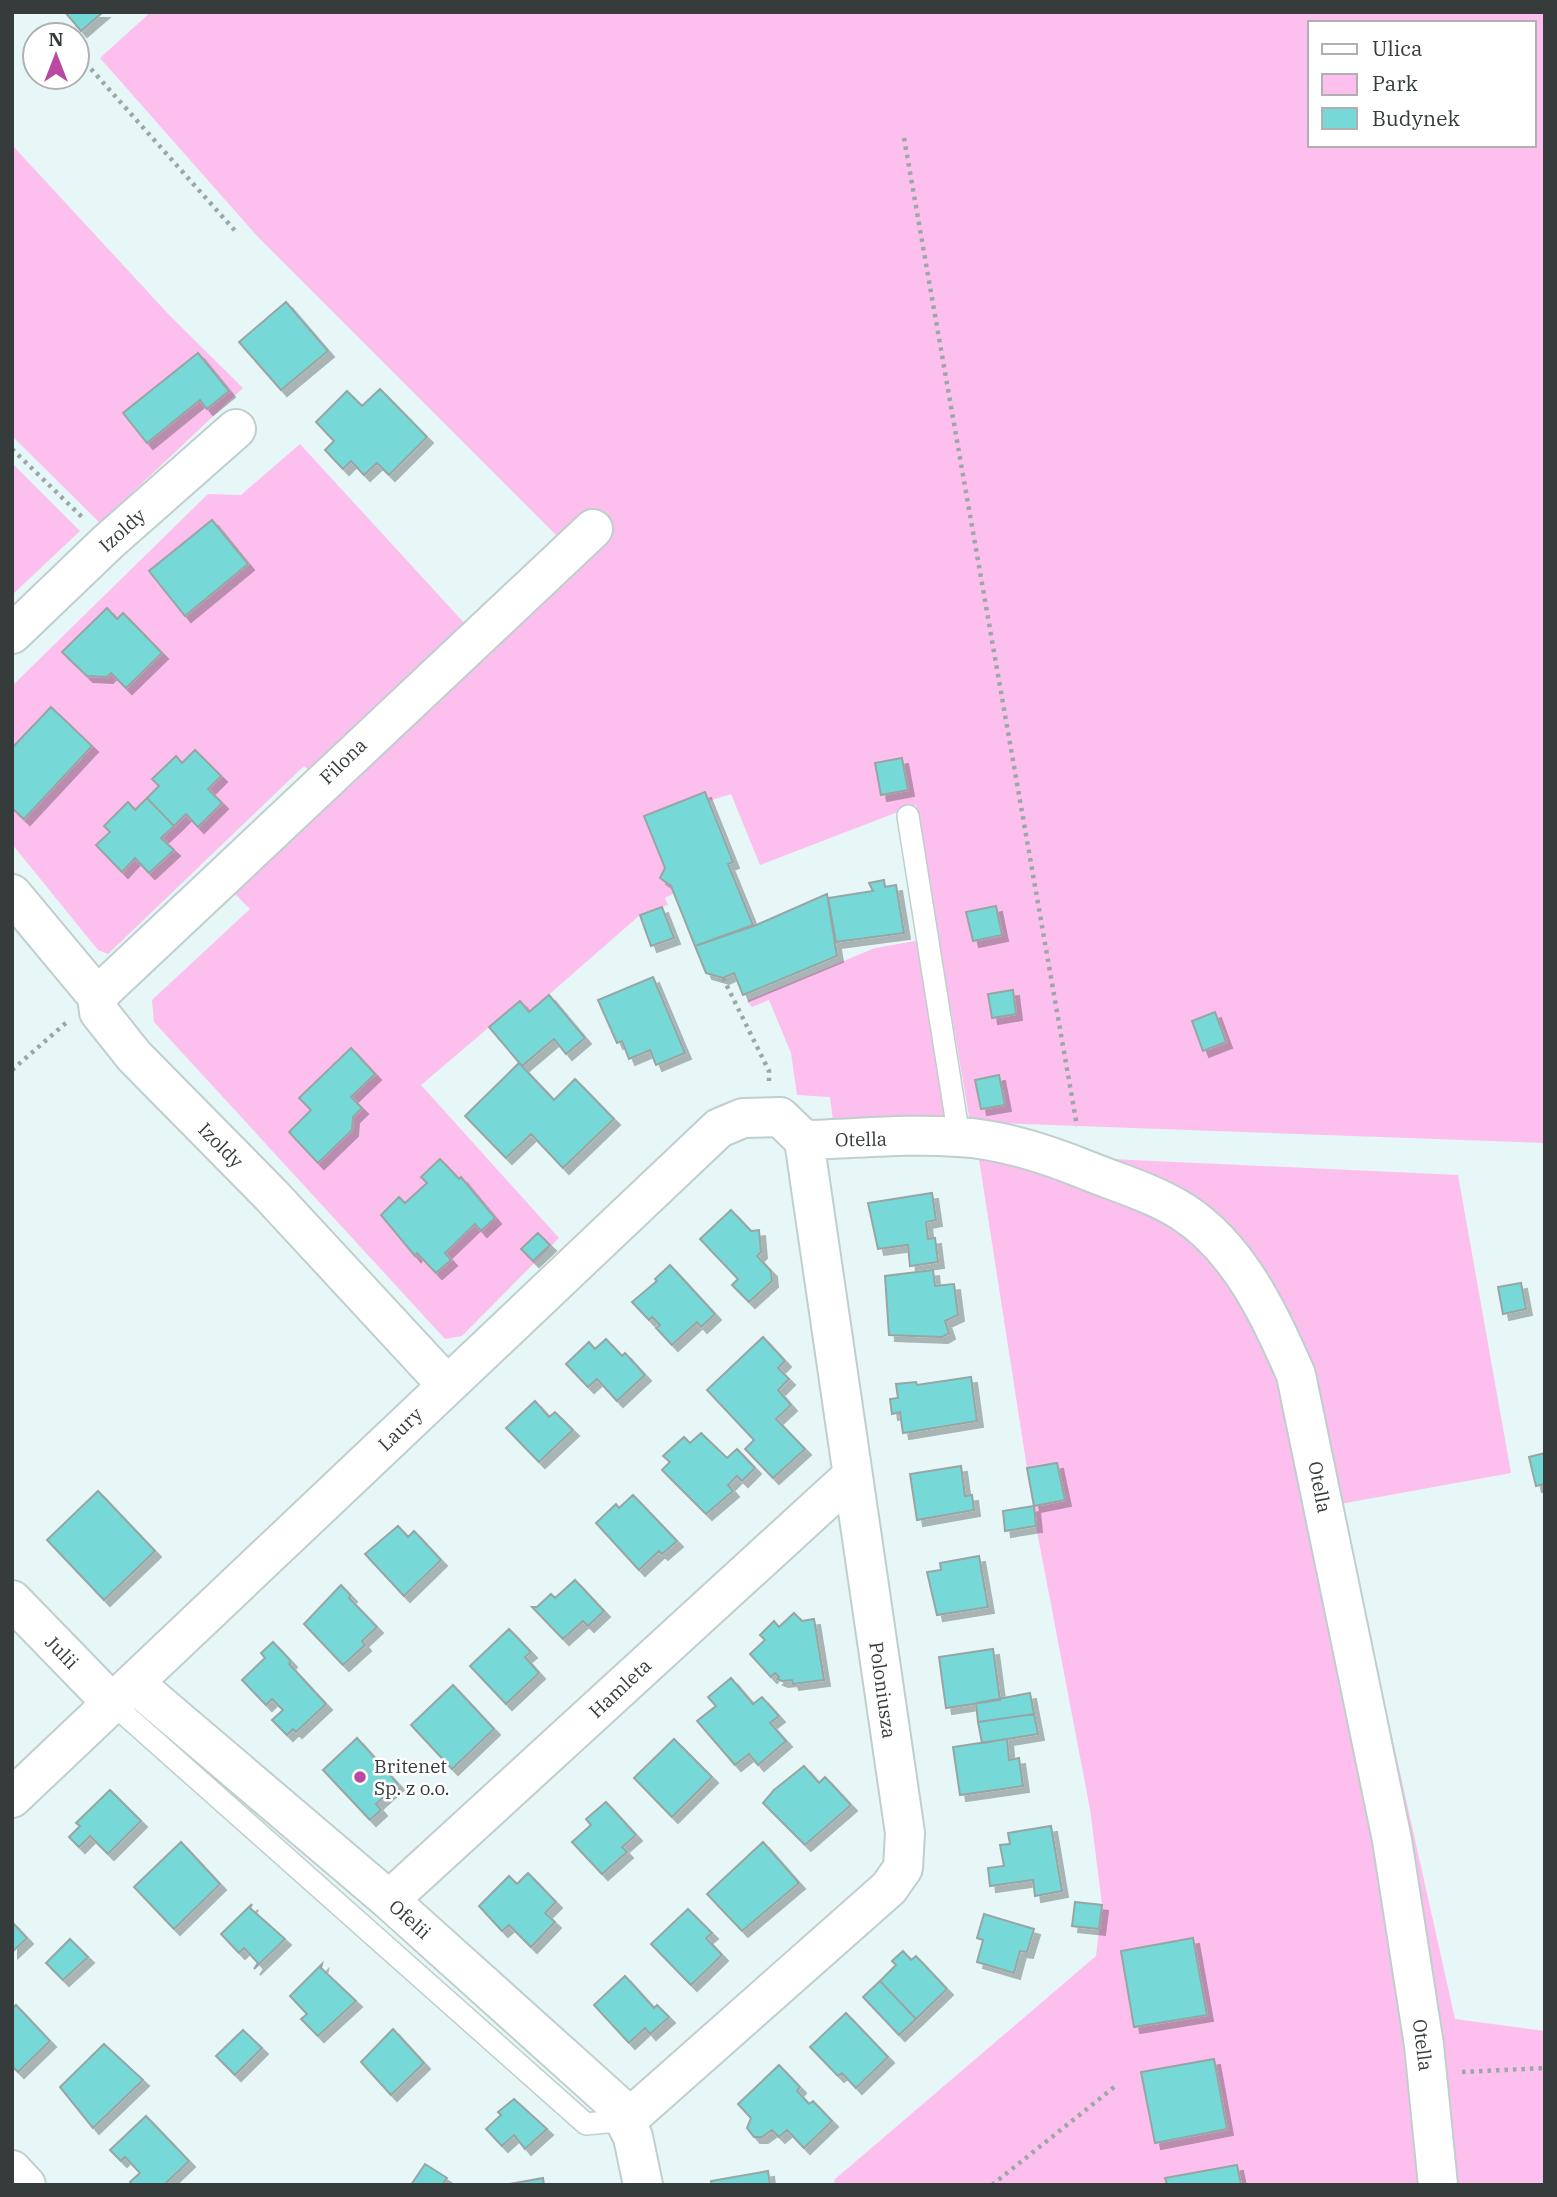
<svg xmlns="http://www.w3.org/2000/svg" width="1557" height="2197" font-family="'IBM Plex Serif',serif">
<defs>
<filter id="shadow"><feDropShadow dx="6" dy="6" stdDeviation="0" flood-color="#0004"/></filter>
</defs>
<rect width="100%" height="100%" fill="#e7f6f6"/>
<!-- green -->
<path fill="#fdbfed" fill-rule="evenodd" d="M151 12H1545V1143L970 1122 916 805 760 865 731 794 652 819 678 891 665 898 668 905 640 915 529 1012 520 1001 421 1085 559 1238 462 1336 445 1339 154 1022 152 1000 250 909 234 893 339 793 304 766 108 954 98 950 12 844V686L208 494 241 495 300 444 467 626 559 538 258 237 100 58ZM1310 23H1534V145H1310Z
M12 145 172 318 243 388 100 523 12 436Z
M12 463 80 531 12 595Z
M916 941 946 1117 833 1121 830 1097 797 1095 791 1053 769 1000 752 1007 747 1001 875 948Z
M979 1159H1111L1458 1175 1511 1473 1340 1504 1455 2019 1545 2031V2185H835L834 2180 1096 1956 1102 1905 1090 1809 1036 1526Z"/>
<!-- building -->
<path fill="#76d9d8" stroke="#97a6a5" stroke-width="2" filter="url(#shadow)" d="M65 12H103L81 31Z
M286 302 328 351 281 390 239 342Z
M198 353 229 391 207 409 200 400 147 443 123 413Z
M380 389 427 437 389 475 377 463 364 475 351 461 343 469 325 450 334 441 316 422 347 391 362 406Z
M212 520 248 564 185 616 149 571Z
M107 608 117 619 123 613 162 653 126 688 111 673 107 677 87 676 62 652Z
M51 707 92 746 24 819 12 808V748Z
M195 750 221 776 208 789 222 803 198 827 186 814 174 826 147 798 159 786 152 779 176 756 182 763Z
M902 758 908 790 881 795 875 763Z
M705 792 733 862 728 864 753 925 695 946 671 886 660 878 665 868 644 816Z
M147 798 174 826 161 838 174 850 149 873 135 858 122 872 96 845 110 832 104 826 128 802 135 810Z
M884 880 885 887 896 885 904 933 836 942 828 898 873 891 869 883Z
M827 894 837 956 743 995 734 973 723 978 706 973 695 946 754 926Z
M996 906 1002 935 973 941 966 912Z
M662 907 674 938 651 946 640 915Z
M653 977 685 1053 656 1065 650 1050 629 1059 622 1041 617 1043 598 1000Z
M1013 990 1016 1014 992 1018 988 994Z
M549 995 585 1038 566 1054 554 1039 522 1066 489 1027 520 1001 529 1012Z
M1215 1012 1226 1042 1203 1051 1192 1021Z
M351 1048 375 1074 351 1097 362 1108 353 1117 352 1130 318 1163 289 1132 311 1110 299 1098Z
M519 1063 554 1100 575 1079 614 1119 563 1168 531 1134 506 1158 465 1116Z
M999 1075 1005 1105 981 1109 975 1080Z
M440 1159 459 1179 461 1177 495 1218 481 1231 475 1224 445 1253 451 1260 436 1273 417 1253 415 1256 381 1215 399 1197 405 1203 427 1183 421 1177Z
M932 1193 936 1220 926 1222 928 1239 935 1238 938 1262 910 1266 908 1245 878 1249 868 1203Z
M731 1210 751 1231 759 1230 761 1252 757 1256 771 1271 772 1281 749 1302 732 1285 738 1279 700 1239Z
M538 1233 550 1245 533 1261 521 1249Z
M670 1265 715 1314 701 1327 697 1322 672 1345 656 1328 660 1325 652 1317 649 1320 632 1302 657 1281 655 1279Z
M933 1270 935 1286 954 1284 958 1315 945 1321 949 1333 942 1337 889 1335 885 1276Z
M1521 1283 1526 1309 1503 1314 1498 1287Z
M763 1337 785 1361 778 1368 789 1379 778 1390 791 1405 776 1419 805 1449 773 1478 745 1449 754 1440 707 1390Z
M606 1339 622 1356 625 1353 645 1375 617 1401 597 1379 588 1387 566 1364 589 1342 595 1349Z
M971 1377 977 1421 903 1433 900 1412 892 1414 890 1399 898 1398 896 1384 916 1382 917 1385Z
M535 1401 549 1417 555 1412 573 1430 539 1462 506 1428Z
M701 1433 727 1458 737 1449 755 1468 742 1481 737 1476 728 1485 733 1491 706 1514 662 1470 670 1462 663 1456 684 1437 690 1443Z
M1545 1453V1484L1536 1486 1529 1457Z
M1057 1463 1065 1500 1034 1506 1027 1468Z
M961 1466 965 1496 972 1495 974 1510 917 1520 910 1474Z
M98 1491 155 1551 104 1600 47 1540Z
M633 1495 677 1541 662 1554 659 1551 639 1570 596 1523 616 1504 619 1508Z
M1034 1506 1036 1526 1005 1531 1003 1511Z
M398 1526 408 1537 414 1531 441 1560 404 1596 365 1554Z
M979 1556 988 1607 937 1615 927 1572 941 1570 940 1563Z
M575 1580 604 1611 588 1626 583 1621 563 1639 532 1607H537L551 1594 555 1598Z
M341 1585 351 1596 349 1598 377 1627 362 1641 365 1645 343 1665 304 1624Z
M794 1613 802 1621 814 1619 824 1680 793 1684 792 1680 782 1681 777 1679 779 1677 775 1673 771 1677 750 1654 765 1640 760 1635 774 1621 779 1627Z
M509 1629 531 1652 525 1657 539 1673 506 1704 470 1666Z
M273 1642 291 1661 289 1664 326 1704 296 1732 293 1729 287 1735 272 1720 283 1710 272 1699 266 1705 242 1680 265 1658 261 1653Z
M993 1649 1000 1700 946 1708 939 1657Z
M731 1678 753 1704 762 1697 779 1716 770 1723 786 1741 758 1765 749 1754 735 1765 697 1721 716 1706 708 1697Z
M453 1685 494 1729 452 1769 411 1725Z
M1030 1693 1034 1714 978 1722 976 1703Z
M1034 1714 1038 1734 982 1743 978 1722Z
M357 1738 398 1784 376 1804 381 1810 370 1820 323 1770Z
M674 1739 712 1777 672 1817 634 1778Z
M1007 1739 1009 1760 1019 1758 1023 1786 960 1795 953 1747Z
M804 1766 819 1783 825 1777 851 1805 805 1845 763 1803 774 1790Z
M110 1790 141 1821 108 1854 90 1836 79 1847 69 1837 80 1826 76 1823Z
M606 1802 636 1835 622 1847 627 1852 602 1874 572 1842 591 1825 586 1819Z
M1051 1826 1062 1891 1035 1896 1033 1880 990 1886 988 1868 1004 1866 1000 1845 1010 1844 1008 1833Z
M181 1842 220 1884 174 1929 134 1887Z
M763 1842 799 1883 742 1931 707 1894Z
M528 1873 556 1902 545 1913 555 1922 531 1947 509 1925 502 1931 479 1906 509 1876 517 1884Z
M1075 1902 1102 1905 1099 1929 1072 1926Z
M252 1904 250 1908 285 1939 254 1969 258 1963 244 1948 239 1953 221 1934Z
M688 1909 712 1933 706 1938 722 1955 691 1985 651 1944Z
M984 1914 1034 1929 1027 1952 1020 1951 1014 1973 977 1962 983 1940 977 1938Z
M12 1922 27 1938 12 1952Z
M1193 1938 1207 2015 1134 2027 1121 1951Z
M70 1939 88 1957 63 1980 46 1963Z
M903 1951 911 1960 916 1956 947 1989 916 2019 880 1981 896 1965 892 1961Z
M322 1964 321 1968 356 2001 318 2036 301 2019 307 2014 290 1996Z
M625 1976 654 2008 657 2005 669 2017 650 2034 645 2028 629 2043 594 2005Z
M880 1981 916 2019 899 2035 863 1997Z
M16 2005 50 2041 18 2072 12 2066V2009Z
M846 2013 888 2057 856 2088 842 2073 838 2076 810 2047Z
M393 2029 424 2063 391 2095 361 2062Z
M243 2030 262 2048 235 2075 216 2056Z
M104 2044 143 2080 93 2128 60 2087Z
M1214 2059 1227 2129 1155 2143 1141 2072Z
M779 2065 800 2087 797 2091 809 2104 813 2101 832 2121 804 2148 787 2130 779 2137 772 2130 762 2137H754L747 2128 751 2118 738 2104Z
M514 2099 547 2129 525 2149 514 2135 502 2146 486 2129 501 2115 498 2112Z
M146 2116 189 2161 164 2185H132L130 2182 140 2173 125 2157 121 2161 110 2150Z
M425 2164 447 2178 442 2185H411Z
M1237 2165 1241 2185H1167L1165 2178Z
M768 2171 770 2185H712L711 2181Z
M543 2178 544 2185H504Z"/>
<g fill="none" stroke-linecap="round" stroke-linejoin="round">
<defs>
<path id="lane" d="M908 816 959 1137
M113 1704 586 2124 627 2120"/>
<path id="street" d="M12 634 108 542 236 429
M12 894 97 996 99 1012 134 1056 271 1195 446 1384
M97 996 593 529
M804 1140C855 1139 907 1133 958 1137 1002 1139 1050 1155 1091 1172 1121 1184 1155 1194 1183 1212 1239 1248 1271 1317 1296 1375L1392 1840 1424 2045 1438 2185
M12 1600 113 1704
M134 1683 389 1900 617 2105 633 2137 643 2185
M12 1798 719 1128 743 1118 780 1117 804 1140
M389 1900 852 1476
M627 2120 889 1888 903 1868 905 1833 804 1140
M12 2170 26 2185"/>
</defs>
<!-- lane casing -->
<use href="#lane" stroke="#bfcfce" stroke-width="24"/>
<!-- street casing -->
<use href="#street" stroke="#bfcfce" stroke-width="42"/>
<!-- path -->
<path stroke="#9ca7a7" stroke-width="4.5" stroke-dasharray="3.5 5" stroke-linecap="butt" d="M91 69 237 233
M904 138 1077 1126
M12 449 82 517
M723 978 769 1071V1081
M12 1070 67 1022
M1462 2072 1545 2068
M992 2185 1118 2084"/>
<!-- lane -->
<use href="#lane" stroke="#fff" stroke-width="21"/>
<!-- street -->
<use href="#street" stroke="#fff" stroke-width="38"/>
</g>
<!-- markers -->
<circle fill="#ba49a4" stroke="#fff" stroke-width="2.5" cx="360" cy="1777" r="7"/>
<g text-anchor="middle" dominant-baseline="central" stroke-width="5" stroke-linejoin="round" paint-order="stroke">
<!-- street labels -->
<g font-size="19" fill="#363c3c" stroke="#fff">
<text transform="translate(122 530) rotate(-42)">Izoldy</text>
<text transform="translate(343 761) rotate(-44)">Filona</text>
<text transform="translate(861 1139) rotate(-1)">Otella</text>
<text transform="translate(221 1145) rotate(45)">Izoldy</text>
<text transform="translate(400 1429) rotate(-44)">Laury</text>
<text transform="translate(1320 1487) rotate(79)">Otella</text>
<text transform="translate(62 1652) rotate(46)">Julii</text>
<text transform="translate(620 1688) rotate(-43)">Hamleta</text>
<text transform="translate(883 1690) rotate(82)">Poloniusza</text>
<text transform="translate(410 1919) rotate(42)">Ofelii</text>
<text transform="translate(1423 2045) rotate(83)">Otella</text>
</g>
<!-- poi labels -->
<g font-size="19" fill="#363c3c" stroke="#fff" text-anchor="start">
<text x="374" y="1766">Britenet<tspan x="374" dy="22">Sp. z o.o.</tspan></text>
</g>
</g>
<!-- border -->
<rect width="1557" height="2197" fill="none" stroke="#363c3c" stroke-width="28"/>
<!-- legend -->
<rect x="1308" y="21" width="228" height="126" fill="#ffffff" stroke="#afb1b1" stroke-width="2"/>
<rect x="1322" y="44" width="35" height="10" fill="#ffffff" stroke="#afb1b1" stroke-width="2"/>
<text x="1372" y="56" font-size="21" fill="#363c3c">Ulica</text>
<rect x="1322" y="74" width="35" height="21" fill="#fdbfed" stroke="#afb1b1" stroke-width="2"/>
<text x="1372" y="91" font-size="21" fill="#363c3c">Park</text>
<rect x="1322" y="108" width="35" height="21" fill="#76d9d8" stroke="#afb1b1" stroke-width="2"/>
<text x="1372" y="126" font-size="21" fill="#363c3c">Budynek</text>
<!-- north arrow -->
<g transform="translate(56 56)"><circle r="33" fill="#ffffff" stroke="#afb1b1" stroke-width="2"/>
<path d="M0-5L12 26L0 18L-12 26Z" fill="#ba49a4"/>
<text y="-10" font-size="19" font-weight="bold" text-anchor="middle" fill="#363c3c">N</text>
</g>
</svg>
